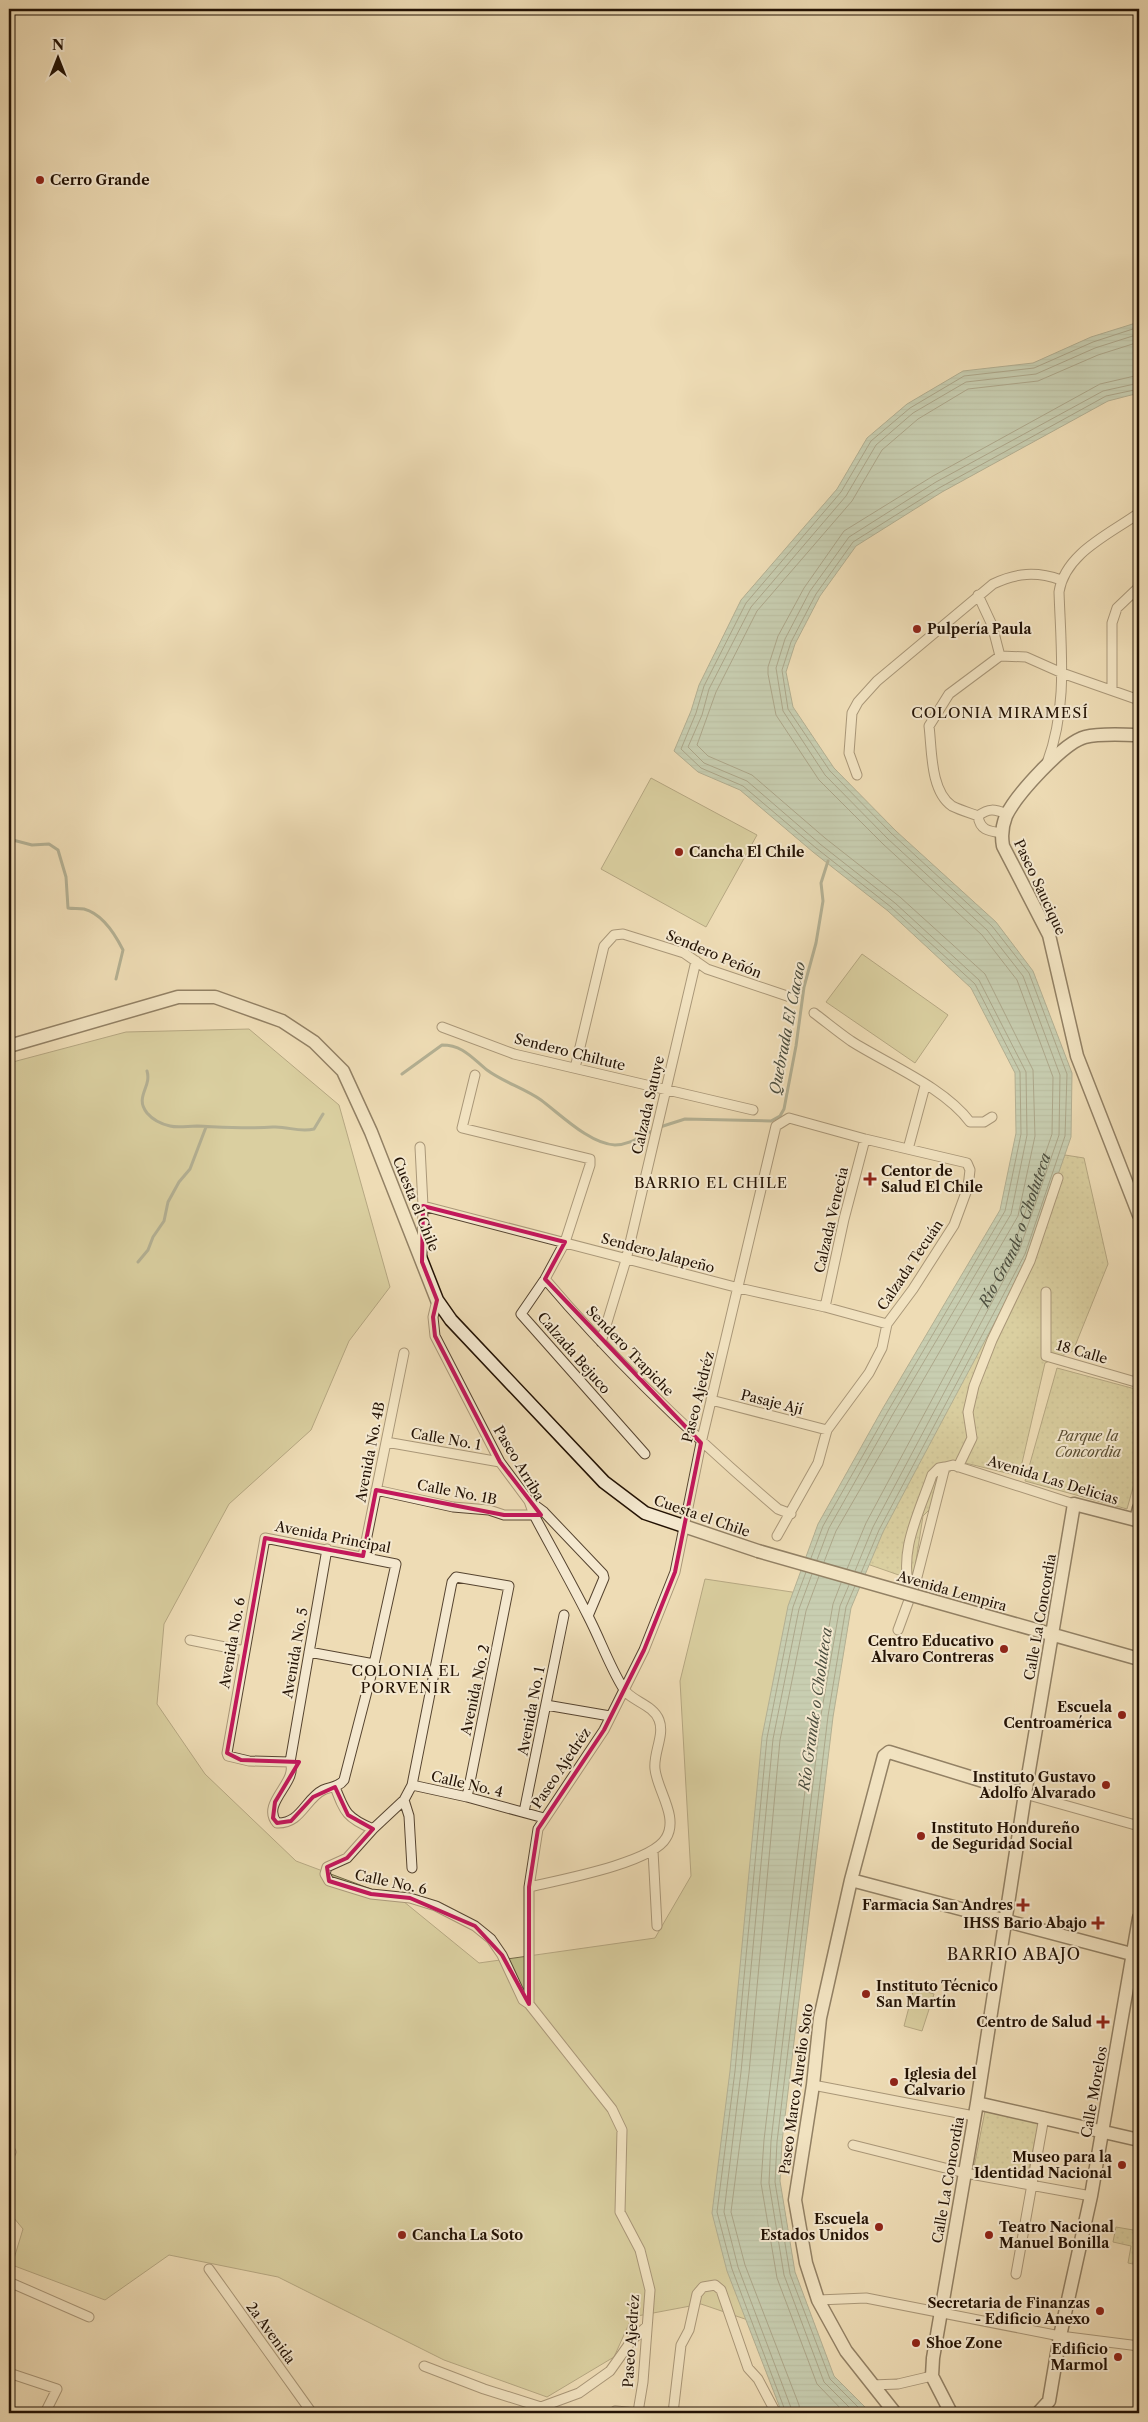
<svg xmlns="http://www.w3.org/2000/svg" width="1148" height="2422" font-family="'Libre Caslon Text',serif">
<defs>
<pattern id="park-dots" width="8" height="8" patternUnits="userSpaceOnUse" patternTransform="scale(1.25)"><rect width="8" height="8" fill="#c0be88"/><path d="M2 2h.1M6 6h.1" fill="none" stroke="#a5a274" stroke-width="1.8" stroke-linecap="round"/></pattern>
<pattern id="water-rules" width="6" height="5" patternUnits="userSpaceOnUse" patternTransform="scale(1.25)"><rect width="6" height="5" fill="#99bcad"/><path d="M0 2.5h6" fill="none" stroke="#84a193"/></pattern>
</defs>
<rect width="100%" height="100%" fill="#eedcb5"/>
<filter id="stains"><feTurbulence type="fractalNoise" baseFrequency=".004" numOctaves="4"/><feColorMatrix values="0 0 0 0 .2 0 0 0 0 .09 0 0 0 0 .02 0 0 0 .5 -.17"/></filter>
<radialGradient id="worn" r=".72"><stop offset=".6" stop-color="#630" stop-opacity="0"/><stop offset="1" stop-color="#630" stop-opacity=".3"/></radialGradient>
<!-- grass -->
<path fill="#c0be88" stroke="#726846" d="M651 778 757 835 706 927 601 869Z
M862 954 948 1015 915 1063 826 1002Z
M249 1029 339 1105 390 1287 349 1341 311 1430 229 1504 164 1624 157 1704 205 1774 296 1861 403 1901 479 1963 655 1938 691 1876 680 1681 705 1579 812 1595 773 1960 783 2332 701 2304 632 2317 614 2357 547 2397 444 2360 278 2277 169 2255 105 2300 12 2265 23 2229 9 2212V1063L126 1032Z
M914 1988 934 1994 922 2031 904 2026Z"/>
<!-- park -->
<path fill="url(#park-dots)" stroke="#726846" d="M1065 1155 1084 1158 1108 1264 1073 1351 1045 1363 1019 1476 961 1462 947 1474 937 1502 923 1516 913 1580 853 1559 987 1316Z
M1057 1368 1139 1390V1466L1127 1509 1025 1481Z
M985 2111 1039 2121 1027 2178 974 2167Z
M1116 2227 1139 2231V2250H1136L1133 2264 1128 2263 1131 2246 1113 2242Z"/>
<!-- water -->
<path fill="url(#water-rules)" stroke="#6a7869" d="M1139 322V393L1108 401 942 492 856 546 820 596 795 644 786 672 793 707 834 768 896 831 996 922 1033 971 1072 1073 1071 1137 1030 1256 883 1532 851 1608 833 1717 782 2142 780 2181 795 2272 834 2376 871 2413H782L727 2271 712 2213 730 2071 762 1737 788 1606 818 1524 883 1408 1000 1210 1016 1133 1015 1073 971 988 888 911 813 852 740 790 698 772 674 751 691 711 699 685 741 600 837 489 867 438 907 404 963 371 1033 363 1091 337Z"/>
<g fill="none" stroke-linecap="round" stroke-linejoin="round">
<!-- shore -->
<g stroke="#5e6758" stroke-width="1">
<path d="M811 1558 823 1526 888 1411 1005 1211 1021 1134 1020 1072 975 984 891 907 816 848 743 786 701 768 681 749 696 713 704 686 746 603 841 492 871 441 910 408 964 376 1034 368 1093 342 1139 327"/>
<path d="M817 1560 829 1528 893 1414 1011 1214 1027 1135 1026 1072 979 980 895 903 820 844 747 781 704 763 688 747 702 715 709 689 751 607 846 496 876 445 913 413 966 382 1036 374 1095 348 1139 334"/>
<path d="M824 1562 836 1531 1018 1216 1035 1136 1033 1070 985 974 900 897 825 838 752 775 708 756 697 745 716 692 757 611 852 501 882 450 918 419 968 389 1038 381 1098 355 1139 342"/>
<path id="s1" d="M847 1569 866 1523 1013 1248 1052 1134 1053 1077 1017 980 982 935 883 844 819 780 776 715 768 674V667L778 636 804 588 844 531 933 476 1100 384 1139 375"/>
<path d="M855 1571 873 1527 1019 1251 1059 1135 1060 1075 1023 976 987 930 888 839 825 775 783 711 776 668 785 639 810 591 849 537 936 482 1103 391 1139 383"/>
<path d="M861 1573 879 1530 1025 1254 1065 1136 1067 1074 1029 973 992 926 892 834 830 771 788 709 782 670 791 642 816 594 853 542 939 488 1106 396 1139 389"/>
<path d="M841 1583 833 1604 814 1714 764 2140 761 2183 777 2278 817 2384 845 2413"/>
<path d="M849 1585 840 1606 821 1715 771 2141 769 2183 784 2275 824 2382 855 2413"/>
<path d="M855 1586 846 1607 828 1716 777 2142 775 2182 790 2274 830 2379 864 2413"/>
<path d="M786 2413 732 2269 717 2212 735 2071 767 1738 793 1607 806 1572"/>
<path d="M793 2413 738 2267 724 2212 741 2072 773 1739 799 1609 812 1574"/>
<path d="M800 2413 799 2405 745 2265 731 2212 749 2073 780 1740 806 1611 819 1576"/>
</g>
<!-- stream -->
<path stroke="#6a7869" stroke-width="3" d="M9 839 32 845 49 844 58 850 66 877 68 908C73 909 79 908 84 909 103 914 115 934 123 950L116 979
M147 1071C152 1087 134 1097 147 1113 153 1120 161 1124 170 1126 178 1128 188 1126 197 1126 222 1127 247 1129 273 1127 288 1126 299 1133 314 1129L323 1114
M402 1074 442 1045C463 1045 472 1058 487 1070 503 1082 524 1088 541 1100 561 1115 590 1144 615 1145 630 1145 641 1136 654 1130
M660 1127 685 1119 771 1121 780 1116 784 1109 796 1046 804 987 816 943 823 901 821 883 828 861
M138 1262 148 1250 153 1237 164 1221 168 1202 179 1182 190 1169 206 1127"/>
<defs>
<path id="street" d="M978 595 992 625 1000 656
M1112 690V623L1117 608 1139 587
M1047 763C1068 707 1061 650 1059 592 1065 553 1110 534 1139 513
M857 775 849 753 852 713 858 702 877 681 993 584C1016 573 1036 571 1061 580
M1007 814C994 809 989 808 978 816 970 813 960 810 952 806 930 791 932 749 929 726L949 694 1000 656 1026 657 1062 673 1139 700
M978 816C980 830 988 831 1001 833
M814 1013C826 1022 838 1032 851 1041 887 1064 944 1087 970 1122H984L992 1117
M442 1027 514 1054 753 1110
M575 1068 604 946 614 935 623 934 684 953 707 969 793 998
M475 1075 462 1128 590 1159V1165L565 1242 545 1279 521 1314 645 1454
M420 1147 423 1206 422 1256
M908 1149 925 1086
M423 1206 739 1288 825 1307 887 1324
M545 1279C616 1363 695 1438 778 1509L791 1514
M1046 1292V1356L1139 1383
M437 1300 433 1317 435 1336 500 1462 529 1501 534 1515C552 1549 571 1582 588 1616 600 1639 609 1665 623 1688 630 1701 653 1704 659 1720 665 1735 653 1753 655 1769 657 1790 679 1817 666 1838 652 1863 559 1880 529 1887
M825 1307 844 1219 865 1139
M601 1342 626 1260 696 961
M711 1400 827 1430
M386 1442 500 1462
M958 1467 972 1438 968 1412 974 1386 992 1340 1030 1261 1058 1178
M376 1490 453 1507 489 1510 504 1515H534
M529 1501 544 1512 603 1574 604 1578 588 1616
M265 1538 396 1564 374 1664 344 1780C338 1788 331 1786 323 1790 305 1799 301 1824 277 1823 260 1803 299 1782 290 1762L249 1761 228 1756 227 1753Z
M363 1556 404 1353
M911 1594C897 1553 919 1513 932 1475L939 1468 945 1467
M898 1630 916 1581 945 1467 953 1465 1074 1504
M190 1640 245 1651
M309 1652 374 1664
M546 1705 610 1716
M290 1762 327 1549
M412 1785 452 1582 456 1577 509 1586 467 1797
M335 1787C345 1813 347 1818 373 1829L404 1800 412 1785 467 1797 544 1818
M1025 1794 1139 1826
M404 1800 409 1816 412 1868
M524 1812 564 1615
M373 1829 347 1858 327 1867 325 1874 329 1881 371 1894 410 1898 436 1906 475 1926 491 1939 502 1955 523 2000 529 2004
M653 1851 657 1926
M813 2085 974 2116
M853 2145 965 2173 1091 2196
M9 2156 11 2152
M209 2269 312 2413
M1016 2274 1044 2117
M9 2282 89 2317
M818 2300 866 2298 1060 2336 1139 2346
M424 2366 484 2389 541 2407 579 2393 610 2371 632 2340 647 2326
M9 2373 57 2389 45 2413
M872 2385 898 2384 932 2376
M638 2412 643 2382 650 2290 640 2250 620 2212 622 2130 612 2109 529 2004V1887L538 1829 604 1730 644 1650 675 1572 701 1443 776 1126 789 1118 865 1139 967 1163 970 1170 968 1187 954 1225 913 1289 887 1324 882 1348 869 1373 827 1430 818 1463 777 1536
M612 2413 615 2411 641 2413
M673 2413 681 2345 689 2330 697 2294 703 2287 715 2285 721 2290 748 2368 758 2379 776 2413"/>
<path id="secondary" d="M1139 735C1122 735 1101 733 1085 737 1063 743 1016 795 1006 816 1002 826 1001 835 1003 846L1049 935 1077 1056 1139 1215
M9 1046 178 997H215L282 1021 314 1042 343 1071 371 1132 437 1300 451 1320 604 1482 645 1513 758 1551
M926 1599 1139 1659
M851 1880 1139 1956
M977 2103 1139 2140
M895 2413 846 2351 818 2300 806 2263 795 2200 813 2085 820 2018 851 1880 884 1756 889 1752 1025 1794
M951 2413 932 2376 933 2358 977 2103 1025 1794 1074 1504 1136 1520 1139 1508
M1038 2413 1049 2401 1060 2336 1091 2196 1139 1918"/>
</defs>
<!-- street casing -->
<use href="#street" stroke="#564430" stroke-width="11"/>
<!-- secondary casing -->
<use href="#secondary" stroke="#231204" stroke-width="15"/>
<!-- street -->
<use href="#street" stroke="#f4e8cf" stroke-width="9"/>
<!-- secondary -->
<use href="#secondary" stroke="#f4e8cf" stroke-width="12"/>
<defs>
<path id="secondary-bridge" d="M758 1551 926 1599"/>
</defs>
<!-- secondary-bridge casing -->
<use href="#secondary-bridge" stroke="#231204" stroke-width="15" stroke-linecap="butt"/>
<!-- secondary-bridge -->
<use href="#secondary-bridge" stroke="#f4e8cf" stroke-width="12"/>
</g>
<!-- marked area -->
<path d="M0 0H1148V2422H0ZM423 1206 565 1242 545 1279 701 1443 675 1572 644 1650 604 1730 538 1829 529 1887V2004L502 1955 475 1926 410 1898 371 1894 329 1881 327 1867 347 1858 373 1829 348 1815 335 1787 313 1797 291 1821 277 1823 273 1818 275 1802 299 1762 241 1760 227 1753 265 1538 363 1556 376 1490 504 1515H541L500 1462 435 1336 433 1317 437 1300 422 1262Z" fill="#eedcb5" fill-opacity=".55" fill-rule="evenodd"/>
<path fill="none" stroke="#c2185b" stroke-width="4" stroke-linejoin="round" d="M423 1206 565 1242 545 1279 701 1443 675 1572 644 1650 604 1730 538 1829 529 1887V2004L502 1955 475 1926 410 1898 371 1894 329 1881 327 1867 347 1858 373 1829 348 1815 335 1787 313 1797 291 1821 277 1823 273 1818 275 1802 299 1762 241 1760 227 1753 265 1538 363 1556 376 1490 504 1515H541L500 1462 435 1336 433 1317 437 1300 422 1262Z"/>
<!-- markers -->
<g fill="#8f2418" stroke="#f4e8cf" stroke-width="2">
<circle cx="40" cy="180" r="5"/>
<circle cx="917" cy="629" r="5"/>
<circle cx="679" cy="852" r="5"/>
<path d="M867.5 1171.5h5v5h5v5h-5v5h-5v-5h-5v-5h5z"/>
<circle cx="1004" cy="1649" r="5"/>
<circle cx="1122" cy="1715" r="5"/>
<circle cx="1106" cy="1785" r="5"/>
<circle cx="921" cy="1836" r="5"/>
<path d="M1020.5 1897.5h5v5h5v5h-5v5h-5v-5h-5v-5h5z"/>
<path d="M1095.5 1915.5h5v5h5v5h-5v5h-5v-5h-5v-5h5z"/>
<circle cx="866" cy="1994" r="5"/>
<path d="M1100.5 2014.5h5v5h5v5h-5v5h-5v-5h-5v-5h5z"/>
<circle cx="894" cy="2082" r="5"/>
<circle cx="1122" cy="2165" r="5"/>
<circle cx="879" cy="2227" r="5"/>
<circle cx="402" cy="2235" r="5"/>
<circle cx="989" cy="2235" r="5"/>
<circle cx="1100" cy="2311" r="5"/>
<circle cx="916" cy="2343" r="5"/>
<circle cx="1118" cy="2357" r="5"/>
</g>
<g text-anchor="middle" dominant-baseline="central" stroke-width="4" stroke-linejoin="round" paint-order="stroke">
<!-- poi labels -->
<g font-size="14" font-weight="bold" fill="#231204" stroke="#f4e8cf" text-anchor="start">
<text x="50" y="180">Cerro Grande</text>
<text x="927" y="629">Pulpería Paula</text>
<text x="689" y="852">Cancha El Chile</text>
<text x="881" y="1171">Centor de<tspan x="881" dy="16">Salud El Chile</tspan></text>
<text x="994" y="1641" text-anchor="end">Centro Educativo<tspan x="994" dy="16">Alvaro Contreras</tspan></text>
<text x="1112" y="1707" text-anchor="end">Escuela<tspan x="1112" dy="16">Centroamérica</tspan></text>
<text x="1096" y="1777" text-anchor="end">Instituto Gustavo<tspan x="1096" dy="16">Adolfo Alvarado</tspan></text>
<text x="931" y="1828">Instituto Hondureño<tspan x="931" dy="16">de Seguridad Social</tspan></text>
<text x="1013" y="1905" text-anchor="end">Farmacia San Andres</text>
<text x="1087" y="1923" text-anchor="end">IHSS Bario Abajo</text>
<text x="876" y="1986">Instituto Técnico<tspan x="876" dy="16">San Martín</tspan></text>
<text x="1092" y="2022" text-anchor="end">Centro de Salud</text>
<text x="904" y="2074">Iglesia del<tspan x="904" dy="16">Calvario</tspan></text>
<text x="1112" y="2157" text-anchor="end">Museo para la<tspan x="1112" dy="16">Identidad Nacional</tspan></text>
<text x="869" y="2219" text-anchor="end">Escuela<tspan x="869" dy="16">Estados Unidos</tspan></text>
<text x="999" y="2227">Teatro Nacional<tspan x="999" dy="16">Manuel Bonilla</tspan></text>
<text x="412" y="2235">Cancha La Soto</text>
<text x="1090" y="2303" text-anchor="end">Secretaria de Finanzas<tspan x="1090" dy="16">- Edificio Anexo</tspan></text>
<text x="926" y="2343">Shoe Zone</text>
<text x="1108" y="2349" text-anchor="end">Edificio<tspan x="1108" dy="16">Marmol</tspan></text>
</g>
<!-- street labels -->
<g font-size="14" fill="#231204" stroke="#f4e8cf">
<text transform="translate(1040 887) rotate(65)">Paseo Saucique</text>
<text transform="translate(714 954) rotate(23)">Sendero Peñón</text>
<text transform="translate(570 1052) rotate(14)">Sendero Chiltute</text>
<text transform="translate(648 1105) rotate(-77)">Calzada Satuye</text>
<text transform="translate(416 1204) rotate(68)">Cuesta el Chile</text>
<text transform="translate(831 1220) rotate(-77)">Calzada Venecia</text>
<text transform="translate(658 1253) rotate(15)">Sendero Jalapeño</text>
<text transform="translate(910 1265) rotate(-56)">Calzada Tecuán</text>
<text transform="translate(630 1351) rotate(46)">Sendero Trapiche</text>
<text transform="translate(1082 1352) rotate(16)">18 Calle</text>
<text transform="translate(574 1353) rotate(49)">Calzada Bejuco</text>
<text transform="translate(698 1397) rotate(-76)">Paseo Ajedréz</text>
<text transform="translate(772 1402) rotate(14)">Pasaje Ají</text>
<text transform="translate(446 1439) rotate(10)">Calle No. 1</text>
<text transform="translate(370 1452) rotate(-79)">Avenida No. 4B</text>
<text transform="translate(519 1463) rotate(59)">Paseo Arriba</text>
<text transform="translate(1053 1480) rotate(17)">Avenida Las Delicias</text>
<text transform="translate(457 1492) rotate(11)">Calle No. 1B</text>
<text transform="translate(702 1516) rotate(19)">Cuesta el Chile</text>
<text transform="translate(333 1537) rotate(11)">Avenida Principal</text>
<text transform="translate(952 1591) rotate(16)">Avenida Lempira</text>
<text transform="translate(1040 1617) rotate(-80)">Calle La Concordia</text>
<text transform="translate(232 1643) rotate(-80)">Avenida No. 6</text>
<text transform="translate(295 1653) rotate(-80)">Avenida No. 5</text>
<text transform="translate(475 1690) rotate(-78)">Avenida No. 2</text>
<text transform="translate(531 1711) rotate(-79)">Avenida No. 1</text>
<text transform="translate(561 1768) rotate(-56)">Paseo Ajedréz</text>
<text transform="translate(467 1784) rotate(13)">Calle No. 4</text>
<text transform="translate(391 1882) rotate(12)">Calle No. 6</text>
<text transform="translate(796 2089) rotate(-82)">Paseo Marco Aurelio Soto</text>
<text transform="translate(1094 2092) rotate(-80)">Calle Morelos</text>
<text transform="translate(948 2180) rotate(-80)">Calle La Concordia</text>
<text transform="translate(271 2333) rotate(54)">2a Avenida</text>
<text transform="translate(631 2341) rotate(-86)">Paseo Ajedréz</text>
</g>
<!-- park labels -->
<g font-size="14" font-style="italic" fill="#5a4e32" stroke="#f4e8cf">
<text x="1088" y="1436">Parque la<tspan x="1088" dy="16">Concordia</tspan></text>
</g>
<!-- neighbourhood labels -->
<g font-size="15" letter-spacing="1" fill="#231204" stroke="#f4e8cf">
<text x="1000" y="712">COLONIA MIRAMESÍ</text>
<text x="711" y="1182">BARRIO EL CHILE</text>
<text x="406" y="1670">COLONIA EL<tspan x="406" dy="17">PORVENIR</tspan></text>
</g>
<!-- water labels -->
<g font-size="15" font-style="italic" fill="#4c4e3f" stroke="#f4e8cf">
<text transform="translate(787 1028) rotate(-79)">Quebrada El Cacao</text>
<text stroke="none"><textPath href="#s1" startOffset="379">Río Grande o Choluteca</textPath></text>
<text transform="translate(815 1709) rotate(-82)">Río Grande o Choluteca</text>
</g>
<!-- quarter labels -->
<g font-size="16" letter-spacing="1" fill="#231204" stroke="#f4e8cf">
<text x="1014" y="1954">BARRIO ABAJO</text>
</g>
</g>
<!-- margin -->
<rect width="1148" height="2422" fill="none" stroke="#eedcb5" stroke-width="30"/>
<rect x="10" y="10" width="1128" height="2402" fill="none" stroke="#231204" stroke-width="2.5"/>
<rect x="15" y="15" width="1118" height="2392" fill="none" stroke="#231204"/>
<!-- north arrow -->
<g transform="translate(58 58)" stroke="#f4e8cf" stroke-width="4" paint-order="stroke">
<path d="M0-4L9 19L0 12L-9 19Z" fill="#231204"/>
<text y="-8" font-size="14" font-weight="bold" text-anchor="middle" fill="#231204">N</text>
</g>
<rect width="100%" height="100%" filter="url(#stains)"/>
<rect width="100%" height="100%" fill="url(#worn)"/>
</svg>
